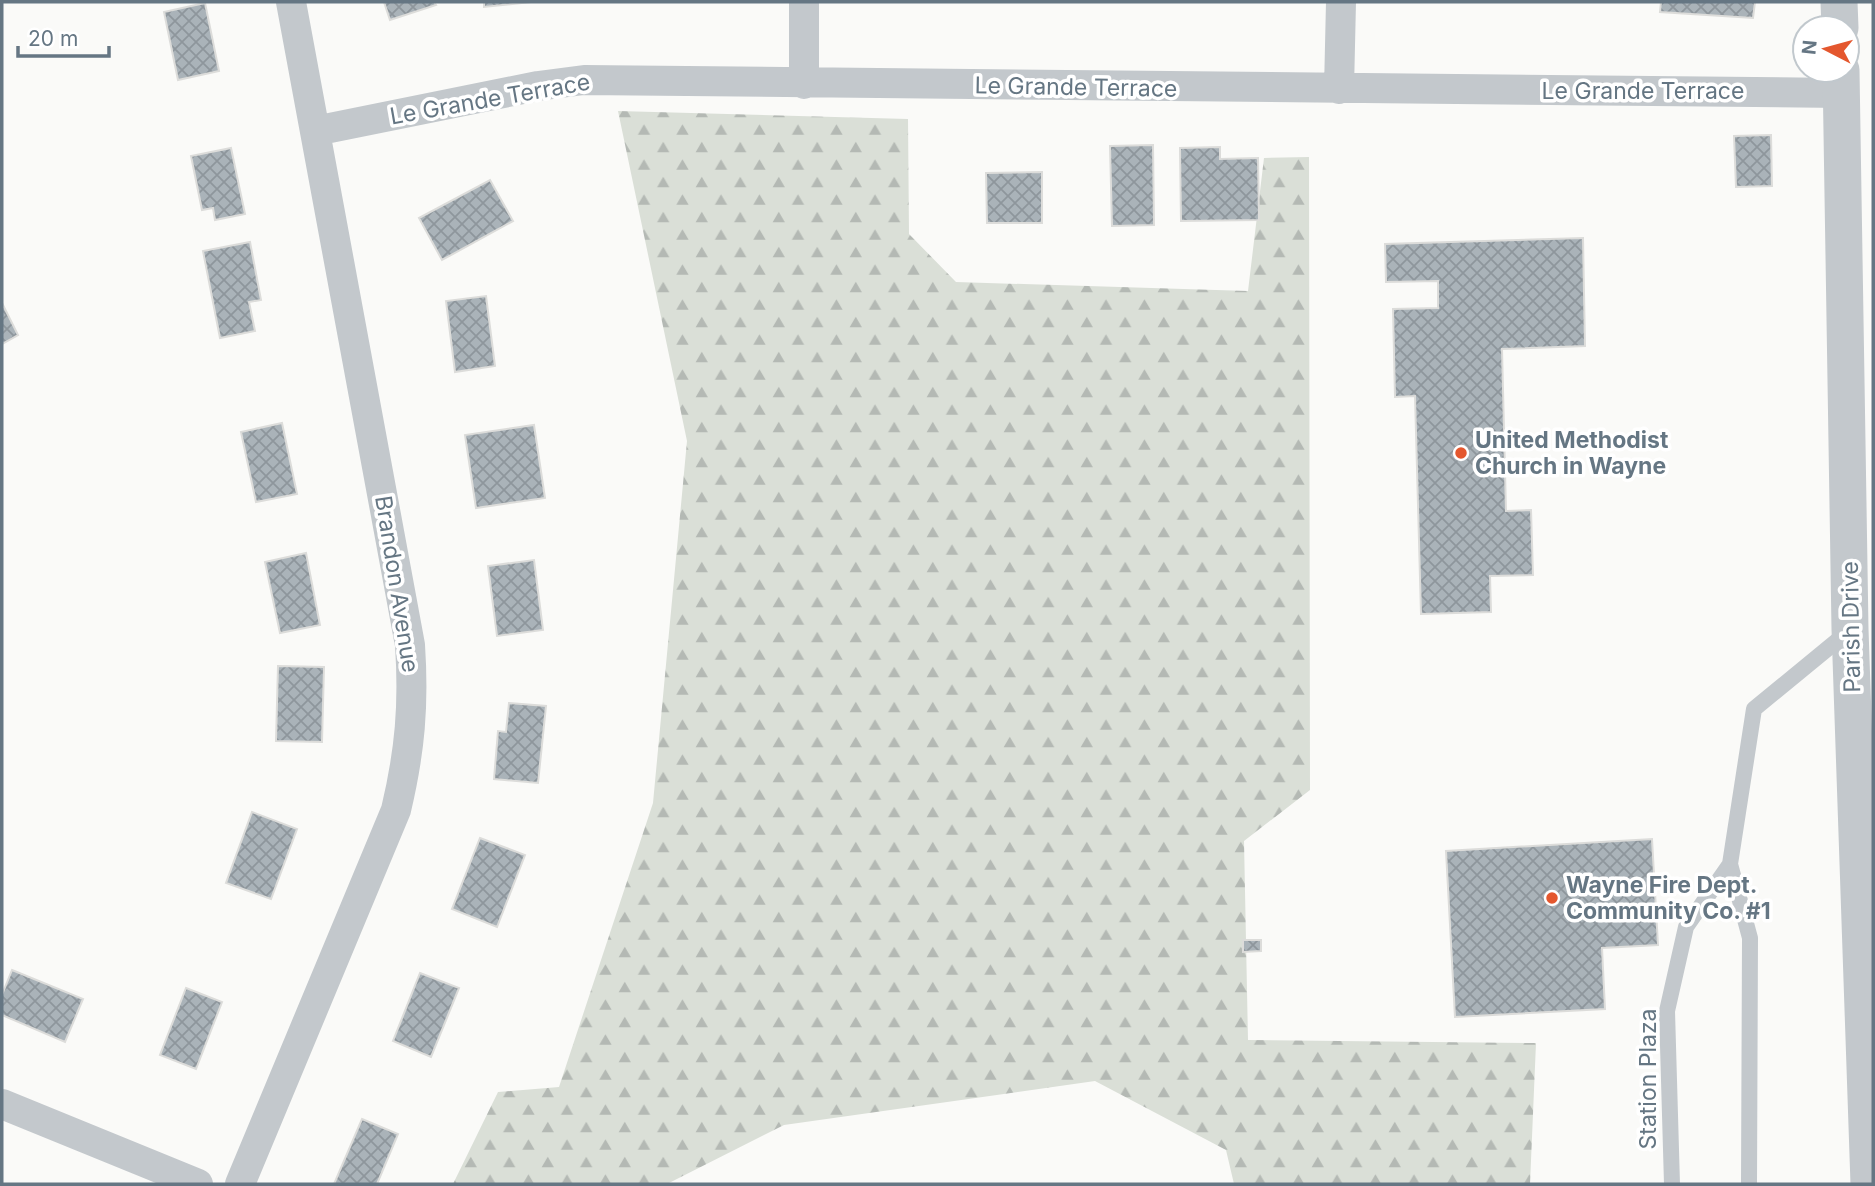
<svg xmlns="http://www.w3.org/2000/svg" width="1875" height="1186" font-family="Inter,sans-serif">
<defs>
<pattern id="forest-firs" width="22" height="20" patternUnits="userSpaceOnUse" patternTransform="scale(1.75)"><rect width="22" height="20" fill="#dadfd7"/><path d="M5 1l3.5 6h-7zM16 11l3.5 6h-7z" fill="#b4b9b4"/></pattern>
<pattern id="building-cross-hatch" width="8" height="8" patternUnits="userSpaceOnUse" patternTransform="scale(1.75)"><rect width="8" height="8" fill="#aab3b9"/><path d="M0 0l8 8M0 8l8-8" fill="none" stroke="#8e969c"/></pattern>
</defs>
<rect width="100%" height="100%" fill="#fafaf8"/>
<!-- forest -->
<path fill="url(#forest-firs)" d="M618 111 908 119 909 234 956 282 1248 291 1264 158 1309 157 1310 790 1244 841 1248 1040 1536 1043 1530 1184H1234L1226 1150 1095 1081 784 1125 667 1184H453L498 1092 559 1087 653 803 687 441Z"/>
<!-- building -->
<path fill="url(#building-cross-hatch)" stroke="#dcdcda" stroke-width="2" d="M384 2H434L436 5 390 20Z
M484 2H531L484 7Z
M1661 2H1755L1753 18 1660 12Z
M205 3 219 71 178 80 164 12Z
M1771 135 1772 186 1736 187 1734 136Z
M1153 145 1154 225 1112 226 1110 146Z
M1220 147V159L1258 158 1259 220 1181 221 1180 148Z
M231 148 245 214 215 220 213 208 202 210 191 156Z
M1042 172V223H987L986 173Z
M490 180 513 221 442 260 419 218Z
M1583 238 1585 346 1502 349 1506 511 1531 510 1533 575 1490 576 1491 612 1421 614 1415 396 1395 397 1393 309 1438 308V281L1386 282 1385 244Z
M250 242 261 300 249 302 255 331 220 338 203 251Z
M486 296 495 366 455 372 446 301Z
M2 303 18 335 2 344Z
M282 423 297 494 256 502 241 432Z
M534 425 545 498 476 508 465 435Z
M306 553 320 625 280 633 265 562Z
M534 560 543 630 497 636 488 566Z
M278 666 324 667 322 742 276 741Z
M509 703 546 706 538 783 494 779 498 731 506 732Z
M252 812 297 829 271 899 226 883Z
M480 838 525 855 497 927 452 909Z
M1652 839 1658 945 1602 948 1605 1009 1455 1017 1446 851Z
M1243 940H1261V951L1243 952Z
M12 970 83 999 65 1042 2 1015V995Z
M420 973 459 988 431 1057 393 1041Z
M186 988 222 1002 196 1069 160 1055Z
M362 1119 398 1134 377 1184H334Z"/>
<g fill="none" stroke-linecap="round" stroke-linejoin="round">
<!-- service -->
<path stroke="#c3c8cc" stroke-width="16" d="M1672 1184 1667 1011 1686 927 1730 864
M1749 1184 1750 938 1730 864 1754 709 1849 631"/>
<!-- minor -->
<path stroke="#c3c8cc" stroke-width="30" d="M804 84V2
M1339 89 1341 2
M315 131 538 86 584 80 1842 93
M2 1104 198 1184
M240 1184 396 810C410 751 414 705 410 645L291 2"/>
<!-- tertiary -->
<path stroke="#c3c8cc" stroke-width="37" d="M1839 2 1840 28
M1841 70 1850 629 1869 1184"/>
</g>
<!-- markers -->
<g fill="#e4572e" stroke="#fff" stroke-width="2.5">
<circle cx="1461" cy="453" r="7"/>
<circle cx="1552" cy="898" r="7"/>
</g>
<g text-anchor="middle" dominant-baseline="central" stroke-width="7" stroke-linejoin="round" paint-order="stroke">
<!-- street labels -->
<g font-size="23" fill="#657683" stroke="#fff">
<text transform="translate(1076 87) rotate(1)">Le Grande Terrace</text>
<text x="1643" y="91">Le Grande Terrace</text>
<text transform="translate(490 99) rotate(-10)">Le Grande Terrace</text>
<text transform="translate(397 584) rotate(81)">Brandon Avenue</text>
<text transform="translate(1851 627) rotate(-91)">Parish Drive</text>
<text transform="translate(1648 1079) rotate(-90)">Station Plaza</text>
</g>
<!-- poi labels -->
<g font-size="23" font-weight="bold" fill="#657683" stroke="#fff" text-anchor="start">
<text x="1475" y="440">United Methodist<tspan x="1475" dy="26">Church in Wayne</tspan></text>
<text x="1566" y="885">Wayne Fire Dept.<tspan x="1566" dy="26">Community Co. #1</tspan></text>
</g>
</g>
<!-- border -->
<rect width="1875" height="1186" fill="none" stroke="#657683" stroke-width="7"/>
<!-- north arrow -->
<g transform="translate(1826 49) rotate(276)"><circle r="33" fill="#ffffff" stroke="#c1c8cd" stroke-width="2"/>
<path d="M0-5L12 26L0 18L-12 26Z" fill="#e4572e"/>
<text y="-10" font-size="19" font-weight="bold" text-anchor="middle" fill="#657683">N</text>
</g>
<!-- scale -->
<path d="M18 46v10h91v-10" fill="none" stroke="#657683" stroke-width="3.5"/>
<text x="28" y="46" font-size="21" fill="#657683" stroke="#ffffff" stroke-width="5" paint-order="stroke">20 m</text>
</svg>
